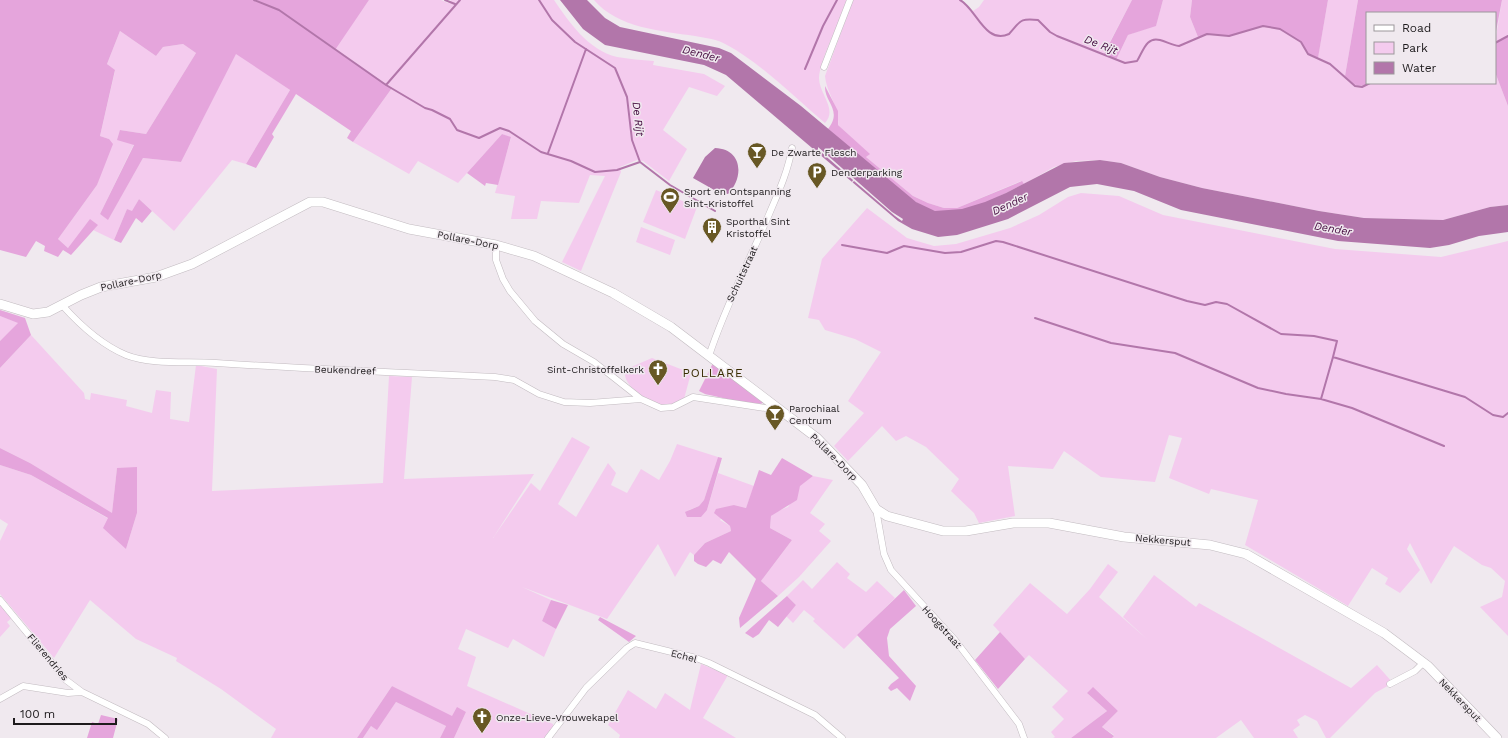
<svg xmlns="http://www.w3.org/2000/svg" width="1508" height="738" font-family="'Work Sans',sans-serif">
<rect width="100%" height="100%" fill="#f0e9ef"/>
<!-- green -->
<path fill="#f4cbee" d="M369 0H441L448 3 451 0H554C569 22 588 50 617 57 629 59 641 60 654 61L653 65 704 74 725 86 717 96 689 87 663 130 687 149 669 181 643 161 637 160 620 167 621 172 581 271 562 262 605 176 590 175 579 203 541 201 537 219H511L515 196 495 193 511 138 502 134 458 183 418 161 409 174 353 142 392 88 334 50Z
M594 0H849C841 19 820 59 819 78 819 94 838 109 825 123 795 98 761 63 727 45 717 39 706 38 695 36 661 31 618 28 594 0Z
M853 0H960L973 11 979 7 984 0H1132L1104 53 1116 60 1128 35 1156 25 1163 0H1192L1190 17 1198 37 1207 34 1229 36 1263 26 1280 29 1301 42 1308 54 1318 57 1328 0H1358L1345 76 1362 87 1370 83H1495V72L1508 106V205L1490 207 1443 220 1364 218 1319 211 1202 188 1160 177 1121 163 1100 160 1076 161 1054 167 1024 184 1021 181 957 208H944L928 203 913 196 866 157 869 154 838 125C840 108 826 92 825 76Z
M1502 0H1508V36L1495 43Z
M120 31 156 56 163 47 183 44 196 53 146 134 120 130 134 144 100 214 108 219 143 158 181 162 236 53 290 90 246 164 232 160 174 231 139 199 132 212 127 209 114 240 93 230 98 225 68 248 58 239 97 185 109 139 100 136 115 71 107 64Z
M656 190 697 207 685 239 643 222Z
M1081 193 1119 196 1163 215 1335 249 1441 257 1508 241V636L1480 607 1502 597 1505 581 1491 568 1482 565 1454 546 1431 584 1410 543 1407 549 1420 570 1400 593 1385 584 1388 578 1372 568 1348 606 1245 545 1258 500 1211 489 1209 494 1169 478 1182 438 1169 435 1155 482 1101 477 1064 451 1053 469 1008 466 1015 516 979 523 974 513 951 491 959 479 926 447 906 436 896 441 882 426 848 461 834 446 864 413 848 401 881 352 855 339 825 330 819 320 808 318 822 259 867 208 907 238 934 246 956 244 1010 228 1039 215 1068 197Z
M641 227 675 240 670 255 636 242Z
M0 316 19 323 0 341Z
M31 335 84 393 85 399 90 400 91 393 127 400 126 406 152 413 156 390 171 392 170 419 189 422 196 365 217 369 212 491 383 483 389 376 412 377 404 479 534 474 493 538 531 483 540 491 572 437 590 447 558 504 576 517 608 463 616 473 611 485 627 493 641 469 659 480 670 461 677 444 718 457 704 500 699 506 689 510H707L718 473 754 486 746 508 734 505 720 520 730 526 731 531 705 543 694 555 690 552 675 577 658 544 607 619 522 587 551 600 542 621 556 629 544 657 513 639 508 648 466 629 458 649 476 657 467 686 553 724V728L544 738H454L466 712 452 717 392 686 357 738H271L276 729 221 689 176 661 177 658 136 639 90 600 54 658 0 594V541L8 524 0 519V465L31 475 109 519 126 549 137 513 117 468 112 514 30 463 0 448V368Z
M652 358 691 373 684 399C678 402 670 407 663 406 651 404 626 388 625 375L629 368Z
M813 476 833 480 810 513 825 524 819 531 831 541 799 577 778 596 761 581 792 540 770 528 771 516 778 511 788 507 798 492 800 485Z
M837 562 850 574 847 578 866 592 877 581 895 598 844 649 813 621 815 619 804 610 793 623 786 616 796 605 787 596 803 580 812 589Z
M1108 564 1118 572 1099 597 1148 640 1123 617 1154 575 1196 607 1199 603 1351 688 1377 665 1393 683 1375 693 1330 738H1326L1317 721 1305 715 1297 720 1300 725 1293 730 1298 738H1254L1241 720 1216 738H1112L1114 735 1102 727 1118 711 1087 693 1107 711 1071 738H1053L1055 737 1051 732 1064 719 1052 707 1068 691 1029 655 1025 659 993 625 1030 583 1067 614 1090 589Z
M0 605 12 618 7 622 10 626 0 637Z
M701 664 728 675 703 718 736 738H619L620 735 608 725 628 690 656 709 665 693 690 710Z
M396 702 446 726 440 738H363L371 726 377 729Z"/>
<!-- forest -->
<path fill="#e5a5dc" d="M0 0H369L335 50 392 88 353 142 347 138 351 131 296 94 272 134 274 137 256 168 246 164 290 90 236 54 181 162 143 158 108 220 100 214 134 145 117 140 120 130 146 134 196 53 183 44 163 47 156 56 120 31 107 64 115 70 100 136 109 139 113 144 97 185 58 239 68 248 90 219 98 225 71 255 63 250 58 257 44 251 45 246 36 241 26 257 0 250Z
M1132 0H1163L1156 26 1128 35 1116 60 1104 54Z
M1192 0H1328L1318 58 1308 54 1301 42 1280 29 1263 26 1229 36 1207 34 1198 37 1190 17Z
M1358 0H1502L1495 37V13H1367V83H1370C1358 89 1354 85 1345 76Z
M1508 36V106L1495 72V43Z
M825 86 838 111V125L870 154 866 157 913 196 928 203 944 208H957L1022 181 1024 184C998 197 966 216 935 211 911 207 849 147 828 129 843 110 824 102 825 86Z
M502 134 511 137 498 185 486 183 485 186 467 173Z
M139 199 152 211 142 223 136 218 121 243 114 240 127 209 132 211Z
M0 310 25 318 31 335 0 368V341L18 323 0 316Z
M713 363 763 400V403C754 407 716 396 705 394L699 391Z
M0 448 30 463 112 513 117 468 137 467V513L126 549 103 528 108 518 31 475 0 465Z
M718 457 722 458 707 510 701 517H687L685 512 699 506 704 500Z
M782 458 813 476 800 486 797 500 771 516 770 528 792 540 761 581 778 596 740 628 739 618 756 579 729 552 721 564 713 560 706 567 698 564 694 561V555L705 543 731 531 730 526 714 513 716 509 734 505 746 508 759 470 771 475Z
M904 590 916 606 890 629 887 638 889 656 916 686 910 701 897 688 891 691 888 688 891 684 899 678 857 635Z
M787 596 796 605 778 627 769 620 759 634 753 638 745 633Z
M551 600 568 605 556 629 542 621Z
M600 617 636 636 629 642 598 620Z
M1000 632 1025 659 998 689 975 660Z
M392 686 452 716 457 707 466 712 454 738H440L446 726 396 702 377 730 371 726 363 738H357Z
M1093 687 1118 711 1102 727 1114 736 1112 738H1071L1107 711 1087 693Z
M101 715 118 719 113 738H87L92 722 98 724Z"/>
<!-- water -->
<path fill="#b276aa" d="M560 0H587L605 18 620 27 719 48 731 53 801 106 916 202 935 211 962 209 985 202 1006 193 1064 163 1100 160 1121 163 1160 177 1202 188 1319 211 1364 218 1443 220 1490 207 1508 205V232L1479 236 1449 245 1430 248 1338 241 1181 210 1134 191 1097 184 1070 187 1008 219 957 235 938 237 912 229 898 221 726 75 704 65 605 45 583 29Z
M715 148C743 149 744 178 728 194L716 191 693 178 705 157Z"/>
<!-- pier -->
<path fill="#f0e9ef" d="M818 147 892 212 903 219 902 221 895 216 854 181 851 184 853 180 821 152 818 153Z"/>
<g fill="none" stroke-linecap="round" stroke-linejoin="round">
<!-- stream -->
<path stroke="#b276aa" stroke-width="2" d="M254 0 279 10 386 85 425 108 432 110 450 119 457 130 479 138 500 128 509 131 541 152 571 161 595 172 617 170 640 162
M445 0 455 4
M539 0 552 20 575 42 615 68 627 97 632 140 640 162 670 185 715 211
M960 0C976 8 985 45 1009 34 1021 21 1019 18 1038 20L1050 32 1057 36 1125 63 1137 61C1143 52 1146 36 1160 40 1167 42 1172 45 1179 46L1207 34 1229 36 1263 26 1280 29 1301 42 1308 54 1330 64 1355 86 1362 87 1370 83
M1495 43 1508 36
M805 69 823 26 837 0
M386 85 460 0
M548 153 586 49
M842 245 887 253 904 246 945 253 961 252 996 241 1003 242 1187 301 1205 305 1216 302 1227 304 1281 334 1314 336 1337 341 1333 357 1465 397 1493 415 1503 417 1508 413
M1035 318 1111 343 1175 353 1258 388 1286 394 1321 399 1333 357
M1321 399 1352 408 1444 446"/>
<defs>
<path id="street" d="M824 67 850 0
M496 245V260L503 279 510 291 535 321 563 344 594 362 641 399 661 408 673 407 693 397 778 410
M62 305C79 324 102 345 126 355 151 365 188 361 216 363 309 369 402 373 495 377L514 380 539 394 564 402 590 403 641 399
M709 356C725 306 750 260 770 212 779 191 788 171 792 148
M876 509 884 554 891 570 955 640 1019 724 1024 738
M0 600 66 680 82 692 148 724 165 738
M1390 684 1415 671 1423 663
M0 699 23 686 68 693 82 692
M548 738 586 688 627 648 635 643 696 658 709 663 815 715 842 738"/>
<path id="secondary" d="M0 304 33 314 48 312 81 295 101 287 156 277 192 264 310 202H323L409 229 496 245 534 256 613 293 671 327 817 438 862 485 876 509 887 516 943 531H966L1013 523H1049L1124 537 1210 545 1246 554 1384 633 1428 666 1497 738"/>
</defs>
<!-- street casing -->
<use href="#street" stroke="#c2bbc0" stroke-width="7"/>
<!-- secondary casing -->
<use href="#secondary" stroke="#c2bbc0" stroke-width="10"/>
<!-- street -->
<use href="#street" stroke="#fff" stroke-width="6"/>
<!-- secondary -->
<use href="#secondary" stroke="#fff" stroke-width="9"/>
</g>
<!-- icons -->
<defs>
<symbol id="bar-pin" viewBox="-11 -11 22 30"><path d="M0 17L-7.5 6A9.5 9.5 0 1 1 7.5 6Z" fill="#685825" stroke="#f0e9ef"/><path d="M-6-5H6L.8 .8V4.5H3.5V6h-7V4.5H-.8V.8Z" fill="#fff"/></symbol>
<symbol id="parking-pin" viewBox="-11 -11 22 30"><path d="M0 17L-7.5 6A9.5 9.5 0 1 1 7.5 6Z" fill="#685825" stroke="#f0e9ef"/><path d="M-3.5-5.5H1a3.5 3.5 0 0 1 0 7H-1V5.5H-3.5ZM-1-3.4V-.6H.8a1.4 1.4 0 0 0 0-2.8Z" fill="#fff"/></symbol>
<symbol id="stadium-pin" viewBox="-11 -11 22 30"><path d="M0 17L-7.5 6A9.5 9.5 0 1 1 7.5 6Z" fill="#685825" stroke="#f0e9ef"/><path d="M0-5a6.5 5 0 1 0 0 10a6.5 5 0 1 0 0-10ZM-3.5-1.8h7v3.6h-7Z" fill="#fff"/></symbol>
<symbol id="building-pin" viewBox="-11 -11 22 30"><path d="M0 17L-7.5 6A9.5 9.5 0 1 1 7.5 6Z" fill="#685825" stroke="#f0e9ef"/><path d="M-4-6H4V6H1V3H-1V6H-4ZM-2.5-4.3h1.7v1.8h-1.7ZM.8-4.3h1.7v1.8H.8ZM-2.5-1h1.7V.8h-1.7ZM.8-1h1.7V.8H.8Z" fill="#fff"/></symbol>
<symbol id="church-pin" viewBox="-11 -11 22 30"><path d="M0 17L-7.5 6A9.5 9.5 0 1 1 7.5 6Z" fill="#685825" stroke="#f0e9ef"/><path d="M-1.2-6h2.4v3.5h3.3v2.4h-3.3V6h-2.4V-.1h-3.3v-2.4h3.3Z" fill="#fff"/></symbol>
</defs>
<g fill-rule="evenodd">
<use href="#bar-pin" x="746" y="141" width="22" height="30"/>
<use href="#parking-pin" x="806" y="161" width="22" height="30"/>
<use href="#stadium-pin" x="659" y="186" width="22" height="30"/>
<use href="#building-pin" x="701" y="216" width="22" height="30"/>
<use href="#church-pin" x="647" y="358" width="22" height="30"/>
<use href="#bar-pin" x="764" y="403" width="22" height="30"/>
<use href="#church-pin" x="471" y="706" width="22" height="30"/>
</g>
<g text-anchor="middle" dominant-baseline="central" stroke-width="3" stroke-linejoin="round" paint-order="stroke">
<!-- poi labels -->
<g font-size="10" fill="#1e1b1d" stroke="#f0e9ef" text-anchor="start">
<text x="771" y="152">De Zwarte Flesch</text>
<text x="831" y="172">Denderparking</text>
<text x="684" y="191">Sport en Ontspanning<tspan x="684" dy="12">Sint-Kristoffel</tspan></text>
<text x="726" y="221">Sporthal Sint<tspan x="726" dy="12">Kristoffel</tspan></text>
<text x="644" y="369" text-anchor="end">Sint-Christoffelkerk</text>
<text x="789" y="408">Parochiaal<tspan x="789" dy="12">Centrum</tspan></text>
<text x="496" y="717">Onze-Lieve-Vrouwekapel</text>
</g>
<!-- street labels -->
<g font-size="10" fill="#1e1b1d" stroke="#f0e9ef">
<text transform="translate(468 240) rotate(11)">Pollare-Dorp</text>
<text transform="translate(742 274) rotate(-65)">Schuitstraat</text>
<text transform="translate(131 281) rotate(-12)">Pollare-Dorp</text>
<text transform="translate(345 370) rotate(2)">Beukendreef</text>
<text transform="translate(834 457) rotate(45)">Pollare-Dorp</text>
<text transform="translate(1163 540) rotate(5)">Nekkersput</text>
<text transform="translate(942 627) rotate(48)">Hoogstraat</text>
<text transform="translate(684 656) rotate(15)">Echel</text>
<text transform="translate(48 657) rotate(50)">Flierendries</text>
<text transform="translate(1460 700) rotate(46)">Nekkersput</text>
</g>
<!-- water labels -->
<g font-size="11" font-style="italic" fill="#450c40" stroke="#f0e9ef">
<text transform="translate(1101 45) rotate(21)">De Rijt</text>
<text transform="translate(701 54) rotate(14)">Dender</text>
<text transform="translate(638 119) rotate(83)">De Rijt</text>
<text transform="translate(1010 204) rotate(-25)">Dender</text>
<text transform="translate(1333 229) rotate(10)">Dender</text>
</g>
<!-- quarter labels -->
<g font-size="12" letter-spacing="1" fill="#372b00" stroke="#f0e9ef">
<text x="713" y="373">POLLARE</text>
</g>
</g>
<!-- legend -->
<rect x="1366" y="12" width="130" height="72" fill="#f0e9ef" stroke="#9c979b"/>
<rect x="1374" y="25" width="20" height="6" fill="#ffffff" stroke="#9c979b"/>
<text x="1402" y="32" font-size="12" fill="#1e1b1d">Road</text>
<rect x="1374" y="42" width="20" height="12" fill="#f4cbee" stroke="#9c979b"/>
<text x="1402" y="52" font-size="12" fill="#1e1b1d">Park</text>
<rect x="1374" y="62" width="20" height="12" fill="#b276aa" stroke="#9c979b"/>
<text x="1402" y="72" font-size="12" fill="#1e1b1d">Water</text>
<!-- scale -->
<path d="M14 718v6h102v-6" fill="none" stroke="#1e1b1d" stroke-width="2"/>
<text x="20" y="718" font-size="12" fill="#1e1b1d" stroke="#f0e9ef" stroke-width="3" paint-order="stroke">100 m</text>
</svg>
